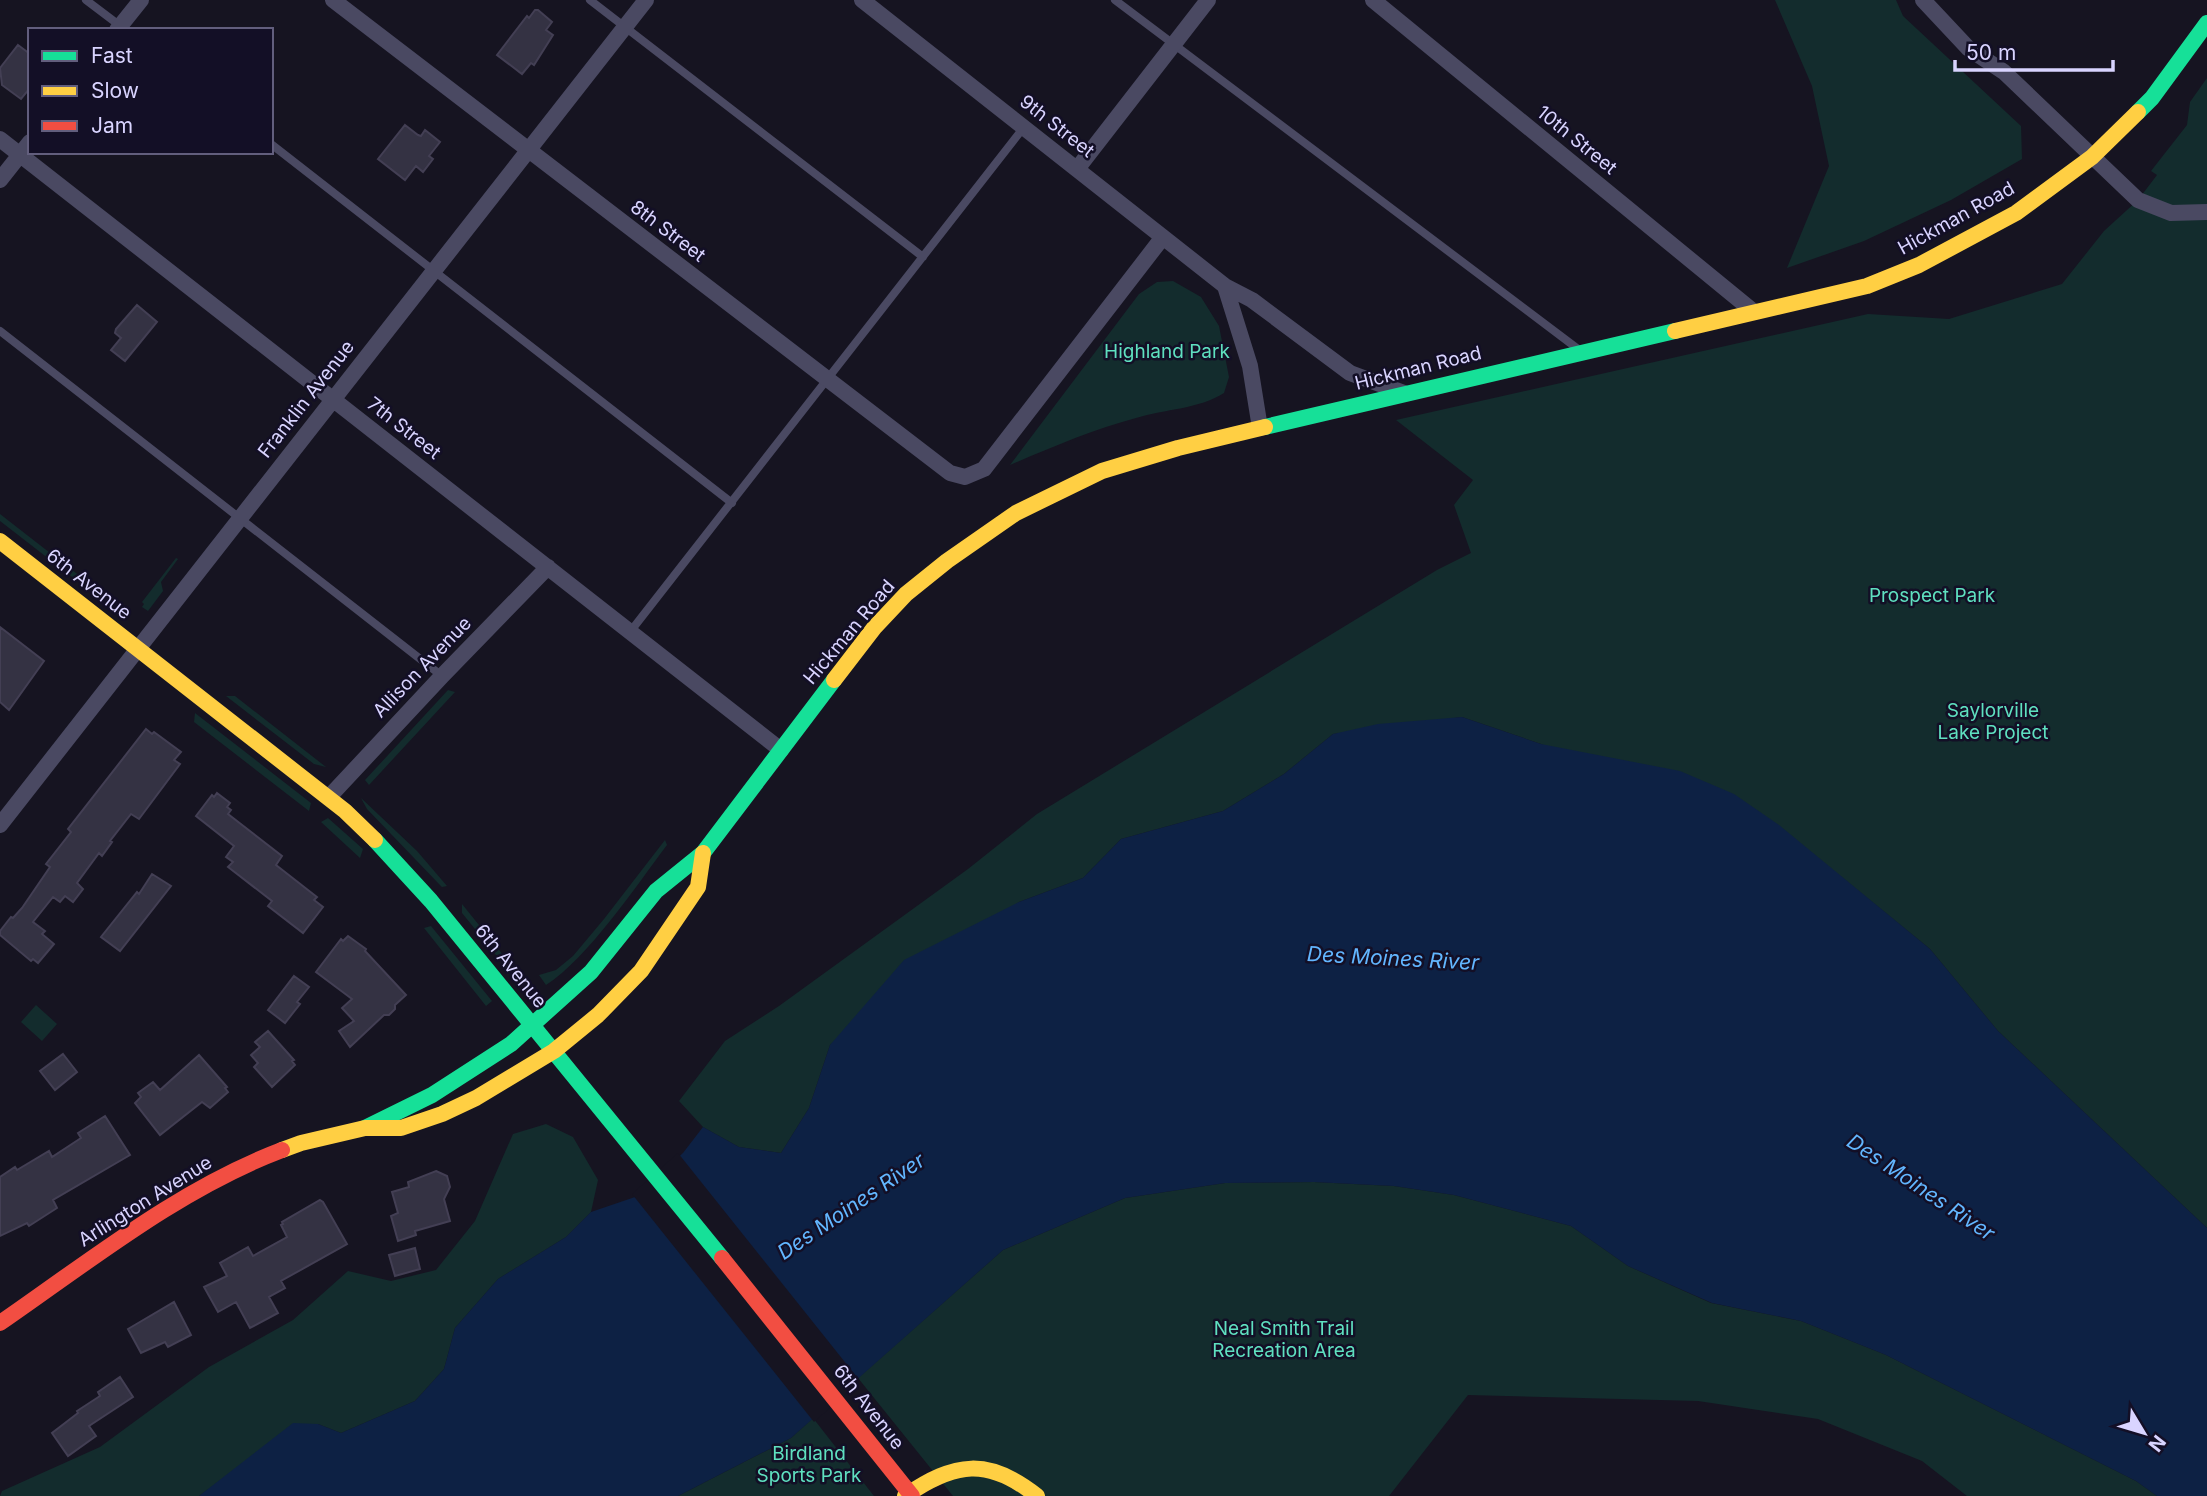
<svg xmlns="http://www.w3.org/2000/svg" width="2207" height="1496" font-family="Inter,sans-serif">
<rect width="100%" height="100%" fill="#161421"/>
<!-- green -->
<path fill="#132c2d" d="M1775 0H1896L1903 16 2021 126 2022 159 1951 200 1864 241 1787 268 1829 166 1812 86Z
M2207 78V1228L1998 1031 1930 949 1839 875 1541 744 1462 717 1333 734 1284 774 1223 811 1121 839 1083 878 1019 902 830 1045 809 1108 781 1153 739 1147 703 1127 679 1101 725 1041 779 1006 968 869 1037 814 1437 570 1471 553 1454 505 1473 480 1396 420 1868 314 1949 319 2062 284 2104 231 2138 200 2157 175 2151 171 2187 125 2190 102Z
M1173 281 1201 297 1219 326 1229 377 1224 393C1199 409 1165 409 1136 418 1092 430 1052 447 1010 465L1139 294 1157 282Z
M0 514 90 584 80 583 0 521Z
M176 558 178 559 161 582 163 591 148 611 142 607 144 604 142 602Z
M448 690 455 692 369 785 365 780Z
M226 696H235L326 767 314 764Z
M195 713 311 803 309 811 194 722Z
M361 798 417 851 447 886 442 887 439 884 367 809Z
M328 818 363 849 360 858 321 822Z
M665 840 667 845C636 886 588 958 546 985L539 975 556 970 573 956 604 919Z
M462 904 521 977 517 981 462 913Z
M431 926 492 1001 486 1006 424 928Z
M36 1005 57 1024 42 1041 21 1022Z
M546 1124 573 1137 598 1180 591 1212 566 1237 498 1279 455 1328 444 1369 415 1401 341 1433 318 1424 221 1480 199 1496H0L2 1491 100 1447 209 1367 293 1320 348 1271 391 1281 436 1270 475 1221 513 1134Z
M1314 1182 1394 1186 1454 1195 1571 1226 1628 1266 1711 1303 1801 1321 1886 1355 2136 1481 2157 1496H1967L1922 1461 1818 1419 1698 1401 1468 1395 1389 1496H953L858 1378 1003 1250 1125 1198 1225 1183Z
M813 1418 874 1496H678L791 1438Z"/>
<!-- water -->
<path fill="#0d2144" d="M1462 717 1541 744 1680 771 1734 794 1779 825 1930 949 1998 1031 2207 1228V1496H2157L2136 1481 1886 1355 1801 1321 1712 1303 1628 1266 1571 1226 1454 1195 1394 1186 1314 1182 1225 1183 1125 1198 1003 1250 791 1438 678 1496H199L293 1423 318 1424 341 1433 415 1401 444 1369 455 1328 498 1279 566 1237 591 1212 635 1197 683 1153 703 1127 739 1147 781 1153 809 1108 830 1045 904 960 1019 902 1083 878 1121 839 1223 811 1284 774 1333 734 1378 724Z"/>
<!-- pier -->
<path fill="#161421" d="M678 1153 860 1381 814 1422 632 1194Z"/>
<!-- building -->
<path fill="#343243" stroke="#433f54" stroke-width="2" d="M535 10H538L552 22 546 30 553 35 534 65 531 63 522 74 497 55 527 16 529 18Z
M18 45 30 54V88L21 99 2 85 0 68Z
M405 125 418 135 421 136 425 130 440 142 429 156 433 159 423 172 416 166 405 180 378 159Z
M137 305 157 322 125 361 111 350 121 338 115 333 116 329Z
M0 627 44 661 9 710 0 702Z
M146 729 152 734 154 732 181 752 174 760 180 764 139 819 131 814 110 841 112 842 102 856 99 853 77 883 83 889 73 902 65 896 60 902 53 897 33 922 45 931 42 934 54 944 38 963 33 959 31 961 0 935V931L11 917 13 918 22 908 50 867 46 864 71 832 68 829Z
M217 793 230 803 227 807 231 810 228 814 282 856 276 865 317 897 314 900 323 907 303 933 268 906 272 901 228 867 233 862 226 857 234 846 196 816 212 795 214 797Z
M152 874 171 886 120 951 101 937 137 892 139 894Z
M348 936 366 949 365 951 406 995 395 1005V1009L389 1015H384L350 1047 339 1031 354 1021 342 1008 352 999 316 972 341 939 343 941Z
M294 976 309 987 297 1002 300 1004 285 1023 268 1010Z
M268 1031 294 1060 292 1061 295 1065 272 1087 254 1067 258 1063 251 1055 260 1047 255 1042Z
M63 1054 77 1072 55 1090 40 1071Z
M199 1055 227 1087 225 1088 228 1092 210 1108 202 1102 160 1135 135 1103 141 1097 138 1093 153 1082 160 1090Z
M105 1116 130 1155 53 1200 57 1208 29 1226 27 1223 0 1236V1177L15 1167 17 1170 49 1151 52 1157 81 1138 78 1133Z
M436 1171 447 1176 450 1187 444 1199 450 1221 415 1231 416 1235 398 1241 391 1216 398 1213 392 1192 409 1187 408 1182Z
M320 1200 323 1202 347 1244 281 1281 285 1288 269 1297 278 1313 250 1328 236 1302 218 1312 204 1287 227 1276 220 1263 248 1247 253 1256 287 1237 281 1225 283 1224 282 1222Z
M415 1248 420 1269 395 1276 389 1255Z
M174 1302 191 1335 168 1347 165 1342 141 1353 128 1329Z
M120 1377 133 1397 89 1426 96 1436 68 1456 52 1433 78 1413 77 1411 100 1396 98 1392Z"/>
<g fill="none" stroke-linecap="round" stroke-linejoin="round">
<!-- lane -->
<path stroke="#4a4962" stroke-width="8" d="M86 0 123 28
M590 0 923 257
M1115 0 1578 349
M271 144 732 503
M0 331 442 676
M630 632 1024 127"/>
<!-- street -->
<path stroke="#4a4962" stroke-width="16" d="M333 0 950 473 965 477 984 469 1163 237
M862 0 1225 286 1252 300 1350 373 1404 393
M1373 0 1754 312
M1923 0 1968 48 2004 72 2138 200 2171 213 2207 212
M117 30 141 0
M0 139 781 750
M1077 169 1208 0
M0 180 30 142
M1225 286 1250 366 1260 428
M329 797 442 676 548 567
M0 825 646 0"/>
<!-- fast -->
<path stroke="#16e098" stroke-width="16" d="M2138 112 2152 98 2207 23
M1265 427 1675 331
M375 840 431 901 722 1258
M365 1128 432 1095 511 1044 591 972 656 891 703 853 834 680"/>
<!-- slow -->
<path stroke="#ffcf43" stroke-width="16" d="M1675 331 1867 286 1919 265 2016 213 2092 157 2138 112
M0 541 345 811 375 840
M834 680 874 628 906 594 947 561 1016 513 1102 471 1178 448 1265 427
M282 1150 301 1143 365 1128H401L442 1114 476 1098 554 1051 598 1015 641 971 698 887 703 853
M905 1496C955 1462 988 1457 1037 1496"/>
<!-- jam -->
<path stroke="#f24e42" stroke-width="16" d="M722 1258 912 1496
M0 1323C90 1261 179 1189 282 1150"/>
</g>
<g text-anchor="middle" dominant-baseline="central" stroke-width="5" stroke-linejoin="round" paint-order="stroke">
<!-- street labels -->
<g font-size="19" fill="#d9d4ff" stroke="#130f26">
<text transform="translate(1057 126) rotate(38)">9th Street</text>
<text transform="translate(1577 140) rotate(39)">10th Street</text>
<text transform="translate(1956 218) rotate(-29)">Hickman Road</text>
<text transform="translate(668 231) rotate(37)">8th Street</text>
<text transform="translate(1418 368) rotate(-14)">Hickman Road</text>
<text transform="translate(306 399) rotate(-52)">Franklin Avenue</text>
<text transform="translate(404 428) rotate(38)">7th Street</text>
<text transform="translate(89 584) rotate(38)">6th Avenue</text>
<text transform="translate(849 632) rotate(-50)">Hickman Road</text>
<text transform="translate(422 667) rotate(-46)">Allison Avenue</text>
<text transform="translate(511 966) rotate(51)">6th Avenue</text>
<text transform="translate(145 1201) rotate(-32)">Arlington Avenue</text>
<text transform="translate(869 1407) rotate(52)">6th Avenue</text>
</g>
<!-- park labels -->
<g font-size="19" fill="#5fe0c0" stroke="#130f26">
<text x="1167" y="351">Highland Park</text>
<text x="1932" y="595">Prospect Park</text>
<text x="1993" y="710">Saylorville<tspan x="1993" dy="22">Lake Project</tspan></text>
<text x="1284" y="1328">Neal Smith Trail<tspan x="1284" dy="22">Recreation Area</tspan></text>
<text x="809" y="1453">Birdland<tspan x="809" dy="22">Sports Park</tspan></text>
</g>
<!-- water labels -->
<g font-size="21" font-style="italic" fill="#62b6ff" stroke="#130f26">
<text transform="translate(1393 958) rotate(3)">Des Moines River</text>
<text transform="translate(1921 1187) rotate(34)">Des Moines River</text>
<text transform="translate(851 1206) rotate(-34)">Des Moines River</text>
</g>
</g>
<!-- legend -->
<rect x="28" y="28" width="245" height="126" fill="#130f26" stroke="#625e7d" stroke-width="2"/>
<rect x="42" y="51" width="35" height="10" fill="#16e098" stroke="#625e7d" stroke-width="2"/>
<text x="91" y="63" font-size="21" fill="#d9d4ff">Fast</text>
<rect x="42" y="86" width="35" height="10" fill="#ffcf43" stroke="#625e7d" stroke-width="2"/>
<text x="91" y="98" font-size="21" fill="#d9d4ff">Slow</text>
<rect x="42" y="121" width="35" height="10" fill="#f24e42" stroke="#625e7d" stroke-width="2"/>
<text x="91" y="133" font-size="21" fill="#d9d4ff">Jam</text>
<!-- north arrow -->
<g transform="translate(2144 1433) rotate(128)" stroke="#130f26" stroke-width="5" paint-order="stroke">
<path d="M0-5L12 26L0 18L-12 26Z" fill="#d9d4ff"/>
<text y="-10" font-size="19" font-weight="bold" text-anchor="middle" fill="#d9d4ff">N</text>
</g>
<!-- scale -->
<path d="M1955 60v10h158v-10" fill="none" stroke="#d9d4ff" stroke-width="3.5"/>
<text x="1966" y="60" font-size="21" fill="#d9d4ff" stroke="#130f26" stroke-width="5" paint-order="stroke">50 m</text>
</svg>
